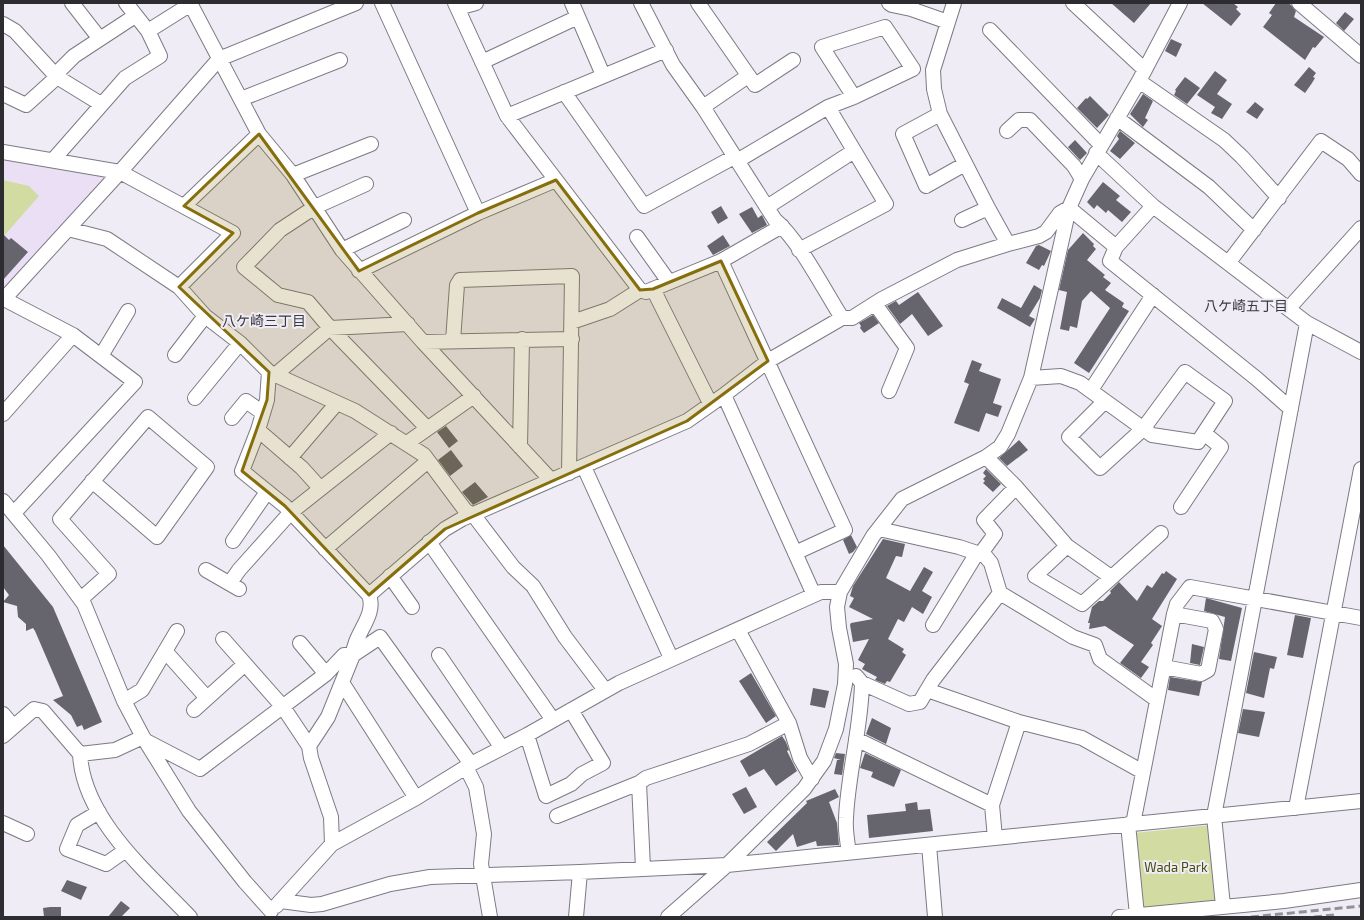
<svg xmlns="http://www.w3.org/2000/svg" width="1364" height="920" font-family="'Exo 2','Noto Sans JP',sans-serif">
<rect width="100%" height="100%" fill="#efecf6"/>
<!-- education -->
<path fill="#eadff4" d="M3 157 104 174 107 179 3 295Z"/>
<!-- green -->
<path fill="#d2dba1" d="M3 180 29 186 39 196 3 237Z
M1211 825 1216 903 1146 910 1140 905 1134 833Z"/>
<!-- building -->
<path fill="#66646c" d="M1111 3H1151L1134 23Z
M1202 3H1233L1238 7 1236 9 1241 14 1231 26Z
M1276 3H1288L1291 5 1296 11 1294 17 1324 37 1315 48 1313 47 1305 60 1263 27 1272 15 1269 13Z
M1345 12 1354 19 1344 31 1336 23Z
M1171 39 1182 44 1176 57 1165 51Z
M1309 67 1316 73 1313 77 1315 78 1312 83 1305 93 1294 85Z
M1215 71 1227 80 1217 94 1232 104 1222 119 1211 113 1215 107 1197 95Z
M1185 77 1200 88 1187 104 1174 95 1176 91 1175 90Z
M1143 94 1153 101 1145 118 1148 120 1143 127 1130 114Z
M1090 96 1109 115 1097 128 1077 108 1086 98 1087 99Z
M1255 102 1264 109 1257 119 1246 112Z
M1120 131 1135 143 1120 159 1110 151 1119 139 1117 136Z
M1075 140 1087 153 1080 160 1068 147Z
M1103 182 1120 196 1116 200 1131 212 1122 222 1108 210 1106 213 1097 205 1094 209 1087 202Z
M721 206 728 218 718 224 711 212Z
M752 207 758 218 762 215 767 225 752 233 739 214Z
M1083 233 1094 244 1093 246 1096 249 1087 260 1105 275 1103 277 1111 283 1105 290 1124 303 1122 307 1129 311 1089 373 1074 363 1110 308 1091 291 1082 301 1077 328 1070 326 1069 331 1060 329 1067 292 1059 290 1068 250Z
M3 234 9 240 11 238 28 252 3 280Z
M723 235 730 246 713 255 707 246Z
M1039 245 1051 251 1044 266 1042 265 1039 270 1026 263 1036 246Z
M1034 285 1042 290 1040 298 1029 316 1035 319 1030 327 997 308 1002 298 1021 308Z
M918 292 943 326 928 336 912 314 900 324 887 306 896 301 899 305Z
M873 315 879 323 864 333 860 328 861 326 859 323Z
M972 360 982 364 979 371 1001 379 993 403 1002 406 998 417 986 413 979 432 954 423 969 384 964 382Z
M446 426 458 441 449 448 437 432Z
M1019 440 1028 450 1007 466 999 458Z
M451 450 463 466 450 476 438 460Z
M986 469 1001 484 993 492 983 483 985 481 983 479 986 476 983 473Z
M475 482 488 497 473 505 462 492Z
M851 535 857 547 853 552 849 554 843 540Z
M883 539 905 544 902 557 896 556 886 578 910 591 924 567 933 572 922 591 932 597 923 614 912 607 904 622 898 619 888 639 904 649 902 652 906 655 890 682 887 681 885 684 875 680 877 677 862 669 865 664 858 660 869 639 853 642 850 625 851 623 873 619 849 607 854 598 850 596 853 586Z
M3 545 53 607 102 722 84 730 82 725 77 727 71 715 53 700 63 696 35 631 33 628 26 631V624L18 617 17 606 3 602 9 595 3 587Z
M1166 571 1177 579 1152 619 1162 626 1151 643 1153 645 1141 662 1149 667 1141 678 1120 663 1134 645 1105 626 1089 629 1090 623H1088L1092 607 1099 601H1103L1111 593 1110 591 1119 582 1137 601 1147 585 1152 588 1162 573 1164 574Z
M1206 598 1242 608 1231 661 1219 659 1225 617 1204 611Z
M1295 615 1311 618 1303 658 1287 655Z
M1192 644 1204 647 1200 665 1190 663Z
M1254 652 1277 657 1274 669 1270 668 1264 698 1246 693Z
M751 673 776 716 766 723 739 681Z
M1170 677 1202 682 1199 696 1168 690Z
M813 688 829 691 825 708 810 705Z
M1243 709 1265 712 1259 737 1238 733Z
M872 718 891 728 886 744 866 734Z
M782 736 786 742 789 750 787 751 797 771 776 786 764 769 749 777 740 761Z
M836 753 845 754 842 775 834 774 837 760H841L834 758Z
M865 753 901 770 894 787 871 777 873 772 860 768Z
M746 787 757 807 744 814 732 794Z
M835 789 839 797 829 802 837 823 839 845 817 846 816 841 797 847 793 834 776 851 767 842 807 803 806 801Z
M917 802 918 810 930 809 933 831 869 838 867 815 906 811 905 804Z
M67 880 87 887 81 900 61 891Z
M121 901 130 908 121 917H108Z
M50 907H61V917H44L43 908Z"/>
<g fill="none" stroke-linecap="round" stroke-linejoin="round">
<defs>
<path id="minor" d="M72 3 100 39
M126 3 148 31
M190 3 259 134 293 175 342 250 423 342 551 480
M382 3 478 213
M455 3 507 116 640 290
M572 3 603 75
M641 3 673 65 703 107 775 220C799 240 824 290 842 318
M698 3 755 85 793 60
M889 3 892 5 911 9 948 22
M954 3 933 70 934 89 940 114 988 208 1008 244
M1073 3 1145 70
M1299 3 1361 56
M458 8 476 3
M3 24 15 31 57 77 101 104
M990 30 1101 145
M482 62 578 17
M1139 81 1224 140 1242 157 1279 198
M564 92 644 206 734 157
M3 94 26 105 57 77 60 70 74 56 135 16
M241 99 340 60
M703 107 748 76
M940 114 903 134 926 186 965 164
M507 116 666 50
M1117 118 1209 187 1254 230
M1007 131 1019 120H1030L1074 166 1082 179
M3 152 120 172 233 233 179 287
M1096 153 1153 206 1307 323 1361 352
M53 160 125 78 160 56 148 31 191 4
M737 161 828 107 854 97 913 69 885 27 822 47 854 97
M293 175 371 144
M366 184 315 207 280 230 244 267 278 295 308 302 330 328 427 428
M184 206 259 134
M1153 206 1116 247 1110 261 1257 379 1291 409
M767 207 854 151
M962 220 988 208
M68 229 107 239 179 287 205 316 240 343 269 372 355 411 424 455 465 510 475 517 513 567 533 586 565 637 605 690
M637 237 669 282
M342 250 404 220
M799 250 886 204 828 107
M721 261 845 530 795 553
M1229 262 1321 141 1348 159 1361 174
M359 271 478 213 556 180
M653 289 710 403
M4 299 73 335 135 382 14 513
M3 300 120 172 219 59 356 3
M875 304 907 348 889 391
M1289 308 1361 228
M572 322 610 309 640 290 646 292 653 289 721 261 782 226
M453 341 457 285 460 280 572 276 569 473
M423 342 572 339
M175 355 205 316
M101 356 128 311
M269 372 267 400 258 430 242 471 285 506 369 595C377 616 354 633 353 655L328 717 309 746
M275 375 330 328 408 324
M1031 378 1061 376 1080 383 1152 435 1198 442 1225 401 1185 372 1143 429 1100 468 1069 437 1105 401
M1091 390 1153 295
M195 398 240 343
M3 414 73 335
M232 418 246 401 263 413
M258 430 302 468 320 488
M407 443 474 396
M520 447 522 339
M986 457 1016 487 1067 546 1111 577
M290 458 337 403
M584 467 671 658
M3 501 48 555 84 604 124 701 143 737 189 811 245 882 271 911
M1181 507 1221 447 1204 433
M879 529 959 547 977 553 982 552 991 563 1000 593 1073 637 1095 645 1100 659 1157 700
M233 541 267 492
M429 542 553 720
M1067 546 1035 576 1082 604 1161 533
M325 549 428 461
M982 552 995 534 984 520 1016 487
M206 570 239 589
M390 576 412 607
M230 583 239 570 290 513 391 433
M369 595 445 529 462 519 687 421 724 395
M814 595 724 395 768 361 842 318H852L882 299 957 260 1008 244 1039 236 1046 232 1060 213 1069 208 1116 247
M81 599 109 574 60 519 148 417 207 467 157 537 92 481
M933 625 977 553
M738 630 789 723 800 758 812 779
M223 639 283 707 309 746 311 758 331 817 332 844 276 906
M300 643 326 674
M165 651 207 698
M439 655 502 748
M1164 667 1201 674 1208 670 1216 629 1212 621 1174 614
M862 683 909 704 920 702 927 690 1019 722 992 805
M343 684 416 798
M927 690 933 680 1000 593
M124 701 142 690 177 631
M194 710 245 664
M3 714 13 726
M1019 722 1082 738 1143 772
M527 735 546 796 571 784 582 774 603 763 571 710
M3 736 34 709 43 711 80 754 115 750 143 737
M856 739 992 805 995 838
M148 742 200 769 326 674 344 655H353L380 637 471 764
M80 754C83 819 148 873 190 917
M466 767 476 787 484 834 481 864 490 917
M639 783 643 868
M1296 808 1361 469
M99 812 77 825 67 849 106 864 126 850
M557 816 639 783 646 778 749 744 789 723
M3 823 27 834
M1128 824 1137 915
M1133 824 1174 614 1177 604 1190 587 1361 618
M332 844 416 798 471 764 527 735 619 683 814 595 821 592H840
M929 845 935 917
M849 852C847 841 845 830 846 818 848 773 861 729 862 683L856 676
M281 901 311 905 322 904 390 884 430 877 580 872 727 865 1361 801
M1223 906 1214 816 1307 323
M576 917 580 872
M668 917 727 865 804 789 824 761 836 729 845 684 846 664 839 628 837 607 840 592 873 536 902 499 986 457 1000 447 1008 434 1031 378 1069 208 1082 179 1139 81 1180 3
M1119 917 1284 901 1361 890"/>
</defs>
<!-- minor casing -->
<use href="#minor" stroke="#7c7a83" stroke-width="16"/>
<!-- minor -->
<use href="#minor" stroke="#fff" stroke-width="14"/>
<!-- rail -->
<path stroke="#929097" stroke-width="3" stroke-dasharray="8 4" stroke-linecap="butt" d="M1251 917 1361 906
M1314 917 1335 915"/>
</g>
<!-- marked area -->
<path fill="#866e0d" fill-opacity="0.2" stroke="#866e0d" stroke-width="3" stroke-linejoin="round" d="M259 134 359 271 478 213 556 180 640 290 653 289 721 261 768 361 687 421 445 529 369 595 285 506 242 471 267 400 269 372 179 287 233 233 184 206Z"/>
<g text-anchor="middle" dominant-baseline="central" stroke-width="4" stroke-linejoin="round" paint-order="stroke">
<!-- park labels -->
<g font-size="13" fill="#474d0c" stroke="#efecf6">
<text x="1176" y="867">Wada Park</text>
</g>
<!-- neighbourhood labels -->
<g font-size="14" fill="#3b3940" stroke="#efecf6">
<text x="1246" y="305">八ケ崎五丁目</text>
<text x="264" y="320">八ケ崎三丁目</text>
</g>
</g>
<!-- border -->
<rect width="1364" height="920" fill="none" stroke="#2d2c30" stroke-width="8"/>
</svg>
